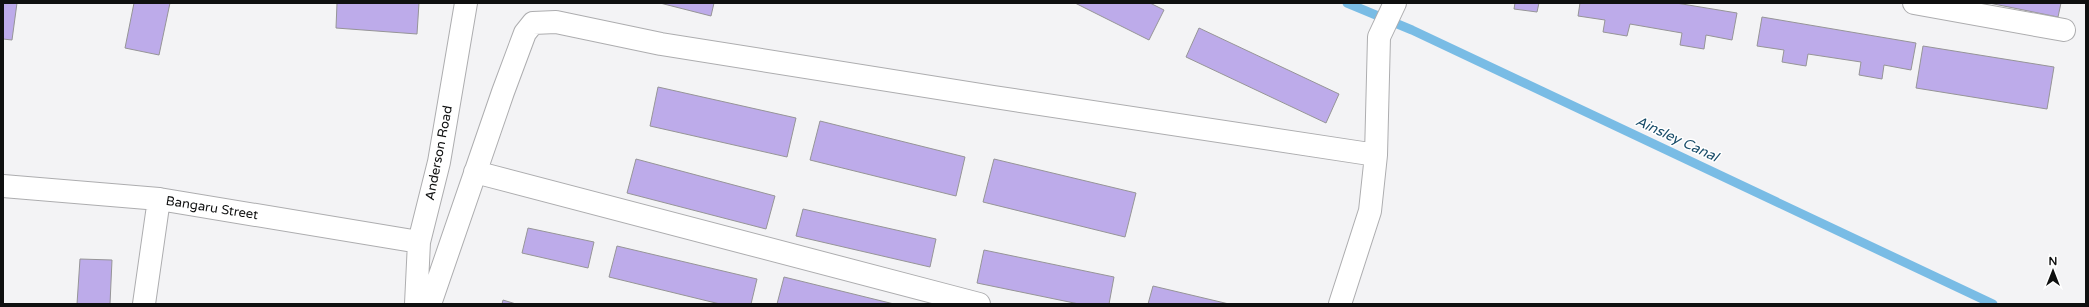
<svg xmlns="http://www.w3.org/2000/svg" width="2089" height="307" font-family="'Varela Round',sans-serif">
<rect width="100%" height="100%" fill="#f3f3f5"/>
<g fill="none" stroke-linecap="round" stroke-linejoin="round">
<!-- stream -->
<path stroke="#79bce5" stroke-width="9" d="M1347 3 1412 30 1993 304"/>
</g>
<!-- building -->
<path fill="#bdabea" stroke="#969597" d="M3 3H17L12 40 3 39Z
M134 3H170L159 55 125 48Z
M337 3H419L417 34 336 28Z
M660 3H714L711 16Z
M1075 3H1150L1164 10 1149 40Z
M1515 3H1539L1537 12 1514 9Z
M1580 3H1676L1737 13 1732 40 1706 35 1704 49 1680 45 1682 33 1630 24 1627 36 1603 32 1605 20 1578 16Z
M1989 3H2061L2058 17Z
M1762 17 1916 43 1911 70 1884 65 1882 79 1859 75 1861 62 1808 54 1806 66 1782 62 1784 50 1757 46Z
M1199 28 1339 94 1326 123 1186 57Z
M1923 46 2054 67 2047 109 1916 88Z
M658 87 796 118 787 157 650 126Z
M820 121 965 157 956 196 810 160Z
M636 159 775 196 766 229 627 193Z
M994 159 1136 193 1125 237 983 202Z
M803 209 936 239 930 267 796 236Z
M528 228 594 242 588 268 522 253Z
M617 246 757 279 751 304H720L609 277Z
M984 250 1114 277 1109 304H1079L977 283Z
M80 259 112 260 110 304H77Z
M784 277 894 304H777Z
M1153 286 1229 304H1148Z
M503 300 516 304H502Z"/>
<g fill="none" stroke-linecap="round" stroke-linejoin="round">
<defs>
<path id="minor" d="M1914 3 2064 30
M475 172 979 304
M3 186 159 199 419 242
M144 304 159 199
M416 304 419 242 439 162 466 3
M430 304 503 92 525 33 533 23 556 22 661 44 994 97 1376 155 1379 37 1395 3
M1340 304 1370 211 1376 155"/>
</defs>
<!-- minor casing -->
<use href="#minor" stroke="#adadaf" stroke-width="24"/>
<!-- minor -->
<use href="#minor" stroke="#fff" stroke-width="22"/>
</g>
<g text-anchor="middle" dominant-baseline="central" stroke-width="3" stroke-linejoin="round" paint-order="stroke">
<!-- street labels -->
<g font-size="13" fill="#0f1010" stroke="#fff">
<text transform="translate(439 153) rotate(-79)">Anderson Road</text>
<text transform="translate(212 208) rotate(9)">Bangaru Street</text>
</g>
<!-- water labels -->
<g font-size="14" font-style="italic" fill="#184c69" stroke="#fff">
<text transform="translate(1677 139) rotate(25)">Ainsley Canal</text>
</g>
</g>
<!-- border -->
<rect width="2089" height="307" fill="none" stroke="#0f1010" stroke-width="8"/>
<!-- north arrow -->
<g transform="translate(2053 271)" stroke="#ffffff" stroke-width="3" paint-order="stroke">
<path d="M0-3L7 15L0 10L-7 15Z" fill="#0f1010"/>
<text y="-6" font-size="11" font-weight="bold" text-anchor="middle" fill="#0f1010">N</text>
</g>
</svg>
